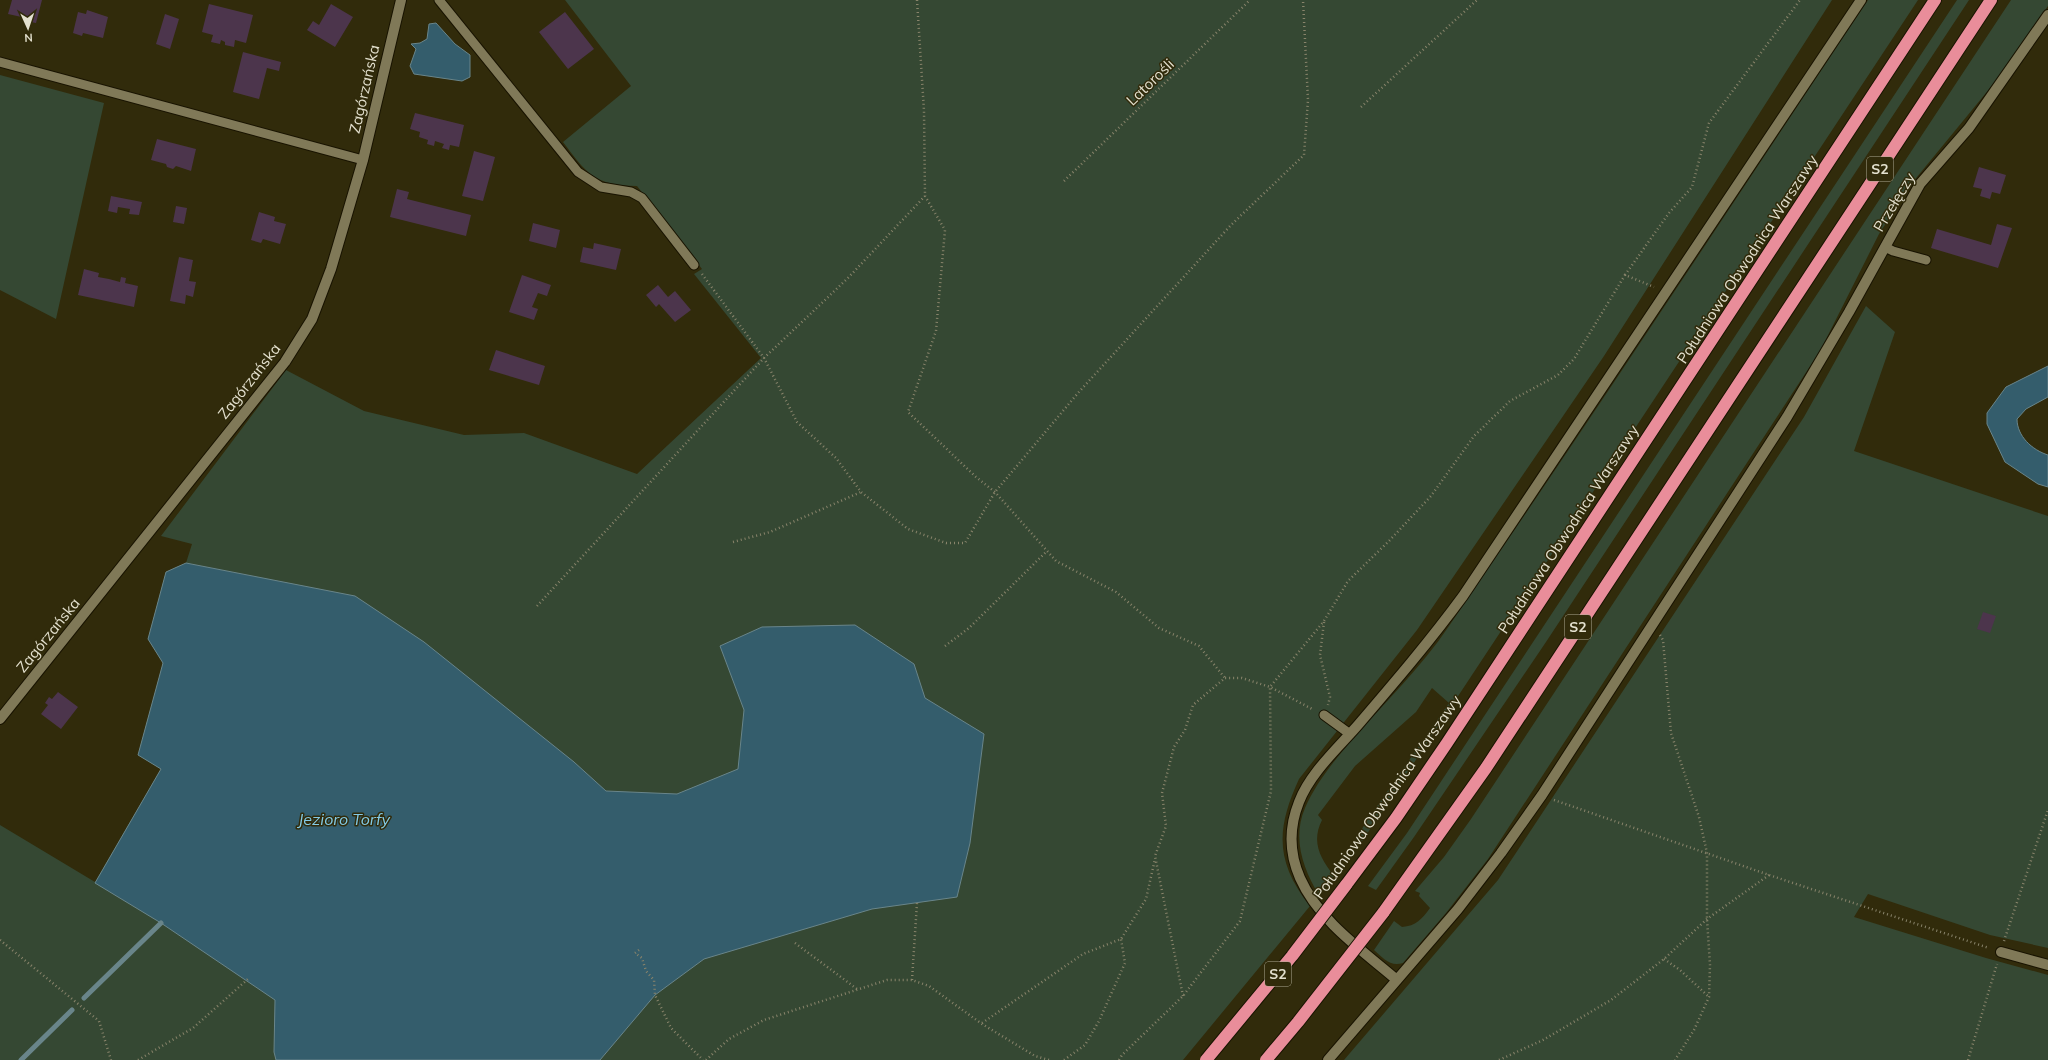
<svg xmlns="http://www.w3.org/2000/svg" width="2048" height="1060" font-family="Mulish,sans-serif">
<rect width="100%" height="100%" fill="#312b0b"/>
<!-- green -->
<path fill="#354833" d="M565 0H1832L1604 356 1417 630 1299 779C1276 829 1275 862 1310 906L1183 1060H0V825L95 882 161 769 138 755 163 663 148 639 166 572 186 563 192 544 161 536 286 370 364 411 464 435 524 433 637 474 761 358 694 274 702 269 637 186C595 186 586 173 563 142L631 86Z
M1868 0H1918L1361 843 1356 839 1366 822 1449 703 1432 688 1416 712 1355 766 1318 815 1322 820C1311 842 1320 858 1334 876L1319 895C1303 869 1292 838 1305 808 1316 783 1333 762 1351 741 1384 703 1421 668 1449 626 1591 419 1729 209 1868 0Z
M1957 0H1969L1546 642 1414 837 1376 890 1368 886 1407 833Z
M2011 0H2048V6L1995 82 1912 183 1879 234 1820 351 1488 859 1446 913 1403 963C1390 967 1383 958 1374 950L1394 921 1402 927C1416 926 1422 919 1430 908L1419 896 1420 893 1415 891 1444 857 1471 819Z
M0 75 104 103 56 319 0 290Z
M1866 306 1895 332 1854 451 2048 516V948L1990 935 1868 894 1854 917 1986 958 2048 975V1060H1344L1498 880 1804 417Z"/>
<!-- water -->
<path fill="#345d6c" stroke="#69858a" d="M436 23 455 44 470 55V77L462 81 414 74 410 66 416 49 411 44 420 43 427 39 429 24Z
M2048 366V397L2026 409 2017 419C2017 436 2032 450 2048 455V487L2038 484 2005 462 1987 424V413L2006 387Z
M186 563 355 596 424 642 574 762 606 791 677 794 738 769 744 710 720 646 762 627 855 625 914 664 925 698 984 734 970 843 957 897 872 909 704 959 655 995 600 1060H276L274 1052 275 1000 161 923 95 883 161 769 138 755 163 663 148 639 166 572Z"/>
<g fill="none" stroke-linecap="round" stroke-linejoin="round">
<!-- stream -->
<path stroke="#69858a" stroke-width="5" d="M84 998 161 923
M21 1060 72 1010"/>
</g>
<!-- building -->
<path fill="#4c354c" d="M12 0H42L36 23 25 21 26 18 8 14Z
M209 4 253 15 246 43 235 40 234 47 225 45V42L221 40 220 44 211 42 213 35 202 32Z
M331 4 353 17 335 47 307 30 313 21 319 25Z
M87 10 108 17 103 38 83 33 82 36 73 33 78 12 86 14Z
M565 12 594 49 568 69 539 32Z
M165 14 179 19 170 49 156 44Z
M243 52 281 62 279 71 267 68 259 99 233 92Z
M415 113 464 125 459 147 450 145 449 150 442 148 444 144 435 141 434 146 427 144 428 140 419 137 420 132 410 129Z
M157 139 196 149 191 171 176 166 173 169 167 167 166 164 151 160Z
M474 151 495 157 483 201 462 196Z
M1979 167 2006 175 2000 194 1992 192 1990 199 1980 196 1982 189 1973 187Z
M397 189 409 192 407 199 471 215 466 236 390 217Z
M111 196 142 202 139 215 129 214 130 209 118 207 117 213 108 211Z
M176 206 187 208 184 224 173 222Z
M259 212 275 217 274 221 286 224 280 244 263 239 261 243 251 240Z
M533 223 560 230 556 248 529 241Z
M1997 224 2012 228 1998 268 1931 248 1937 229 1991 245Z
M594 243 621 249 616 270 580 262 583 247 593 249Z
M179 257 193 260 189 281 196 282 193 297 186 295 185 304 170 301Z
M84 269 99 273 98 277 109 279 120 282 121 277 126 278 125 283 138 286 134 307 78 295Z
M522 275 551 285 547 296 538 293 532 307 538 309 534 320 509 312Z
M658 285 668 297 675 291 691 310 675 322 659 304 656 307 646 295Z
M496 350 545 366 539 385 489 370Z
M1983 612 1996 616 1990 633 1977 629Z
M58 692 78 707 61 729 41 714 48 705 45 703 49 697 52 699Z"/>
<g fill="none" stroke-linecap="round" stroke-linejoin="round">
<defs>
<path id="lane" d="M439 0 578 172 601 187 631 192 642 198 694 265
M0 62 363 160
M1885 247 1893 251 1926 260
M1324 715 1350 734"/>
<path id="street" d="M0 719 285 362 312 319 331 269 363 160 401 0
M2001 952 2048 965
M1397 980C1362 950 1319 921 1300 878 1289 853 1289 827 1299 802 1310 773 1338 748 1358 725 1394 683 1430 641 1463 596L1861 0
M1328 1060 1458 909 1501 853 1542 795 1787 417 1849 312 1920 184 1969 128 2048 15"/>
<path id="highway" d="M1346 885 1396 818 1447 743 1935 0
M1383 913 1486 768 1991 0"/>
</defs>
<!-- lane casing -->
<use href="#lane" stroke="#181300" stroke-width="11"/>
<!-- street casing -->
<use href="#street" stroke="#181300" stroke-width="12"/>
<!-- highway casing -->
<use href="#highway" stroke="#181300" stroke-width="14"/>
<!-- path -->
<path stroke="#89846b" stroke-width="2.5" stroke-dasharray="1 3" stroke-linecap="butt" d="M917 0 924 111 925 196 945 230 936 331 908 412 976 477 995 492 1056 561 1116 592 1159 628 1199 646 1225 678
M1361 107 1477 0
M1064 181 1250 0
M702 274 764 358 797 422 836 458 861 492 908 529 946 543H965L995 492 1078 393 1231 225 1304 155 1308 100 1303 0
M1625 275 1669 213 1692 187 1709 123 1800 0
M733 542 770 532 861 492
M537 606 764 358 847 279 925 196
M1324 622 1320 655 1330 697 1328 705
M1660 635 1663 640 1671 733 1699 817 1707 853V919L1710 965 1709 997 1694 1030 1675 1060
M945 646 969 628 1047 551
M1554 800 1769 875 1989 948
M0 940 99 1021 111 1060
M2004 941 2048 810
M795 943 857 989
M639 950 635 953 642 958 646 971 654 980 655 995 671 1028 703 1060
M1664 959 1680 970 1709 997
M912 980 917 903
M1183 996 1155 856 1166 826 1162 793 1174 747 1185 730 1193 705 1225 678H1242L1270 687 1314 710
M982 1023 1083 954 1121 939 1146 899 1155 859
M138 1060 193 1028 248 979
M706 1060 729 1039 764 1020 887 980H912L929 986 982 1024 1035 1056 1049 1060
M1064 1060 1085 1045 1099 1021 1125 963 1121 939
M1119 1060 1122 1055 1183 996 1240 921 1271 791 1270 687 1324 621 1348 581 1389 541 1431 496 1474 436 1510 401 1558 375 1574 359 1625 275 1654 287
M1499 1060 1543 1040 1611 1000 1664 959 1707 919 1769 875
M1968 1060 1997 964"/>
<!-- lane -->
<use href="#lane" stroke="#807958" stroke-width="9"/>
<!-- street -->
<use href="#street" stroke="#807958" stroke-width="10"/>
<!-- highway -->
<use href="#highway" stroke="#e98d9a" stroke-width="12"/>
<defs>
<path id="highway-bridge" d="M1206 1060 1292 956 1346 885
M1266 1060 1298 1022 1383 913"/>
</defs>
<!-- highway-bridge casing -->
<use href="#highway-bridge" stroke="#181300" stroke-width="14" stroke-linecap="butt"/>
<!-- highway-bridge -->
<use href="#highway-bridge" stroke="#e98d9a" stroke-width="12"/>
</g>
<g text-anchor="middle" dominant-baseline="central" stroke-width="3" stroke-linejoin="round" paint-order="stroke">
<!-- shield labels -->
<g fill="#312b0b" stroke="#aeaa94" stroke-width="1">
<rect x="1867" y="157" width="26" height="24" rx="3"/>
<rect x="1565" y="615" width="26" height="24" rx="3"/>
<rect x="1265" y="962" width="26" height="24" rx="3"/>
</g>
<g font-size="14" font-weight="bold" fill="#e4e1cf">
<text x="1880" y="169">S2</text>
<text x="1578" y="627">S2</text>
<text x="1278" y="974">S2</text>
</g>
<!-- street labels -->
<g font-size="15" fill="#e4e1cf" stroke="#312b0b">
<text transform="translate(1150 82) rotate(-44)">Latorośli</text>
<text transform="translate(364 89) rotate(-77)">Zagórzańska</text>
<text transform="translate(1894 202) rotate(-59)">Przełęczy</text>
<text transform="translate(1747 259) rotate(-57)">Południowa Obwodnica Warszawy</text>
<text transform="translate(249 381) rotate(-52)">Zagórzańska</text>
<text transform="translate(1568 529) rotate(-57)">Południowa Obwodnica Warszawy</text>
<text transform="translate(48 635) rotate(-51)">Zagórzańska</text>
<text transform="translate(1387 797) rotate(-55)">Południowa Obwodnica Warszawy</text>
</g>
<!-- water labels -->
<g font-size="16" font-style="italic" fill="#83cbe7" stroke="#312b0b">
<text x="344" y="819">Jezioro Torfy</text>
</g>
</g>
<!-- north arrow -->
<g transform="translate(28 28) rotate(177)" stroke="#312b0b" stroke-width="3" paint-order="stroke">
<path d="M0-3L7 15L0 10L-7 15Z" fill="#e4e1cf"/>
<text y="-6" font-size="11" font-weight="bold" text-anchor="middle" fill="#e4e1cf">N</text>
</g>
</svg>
